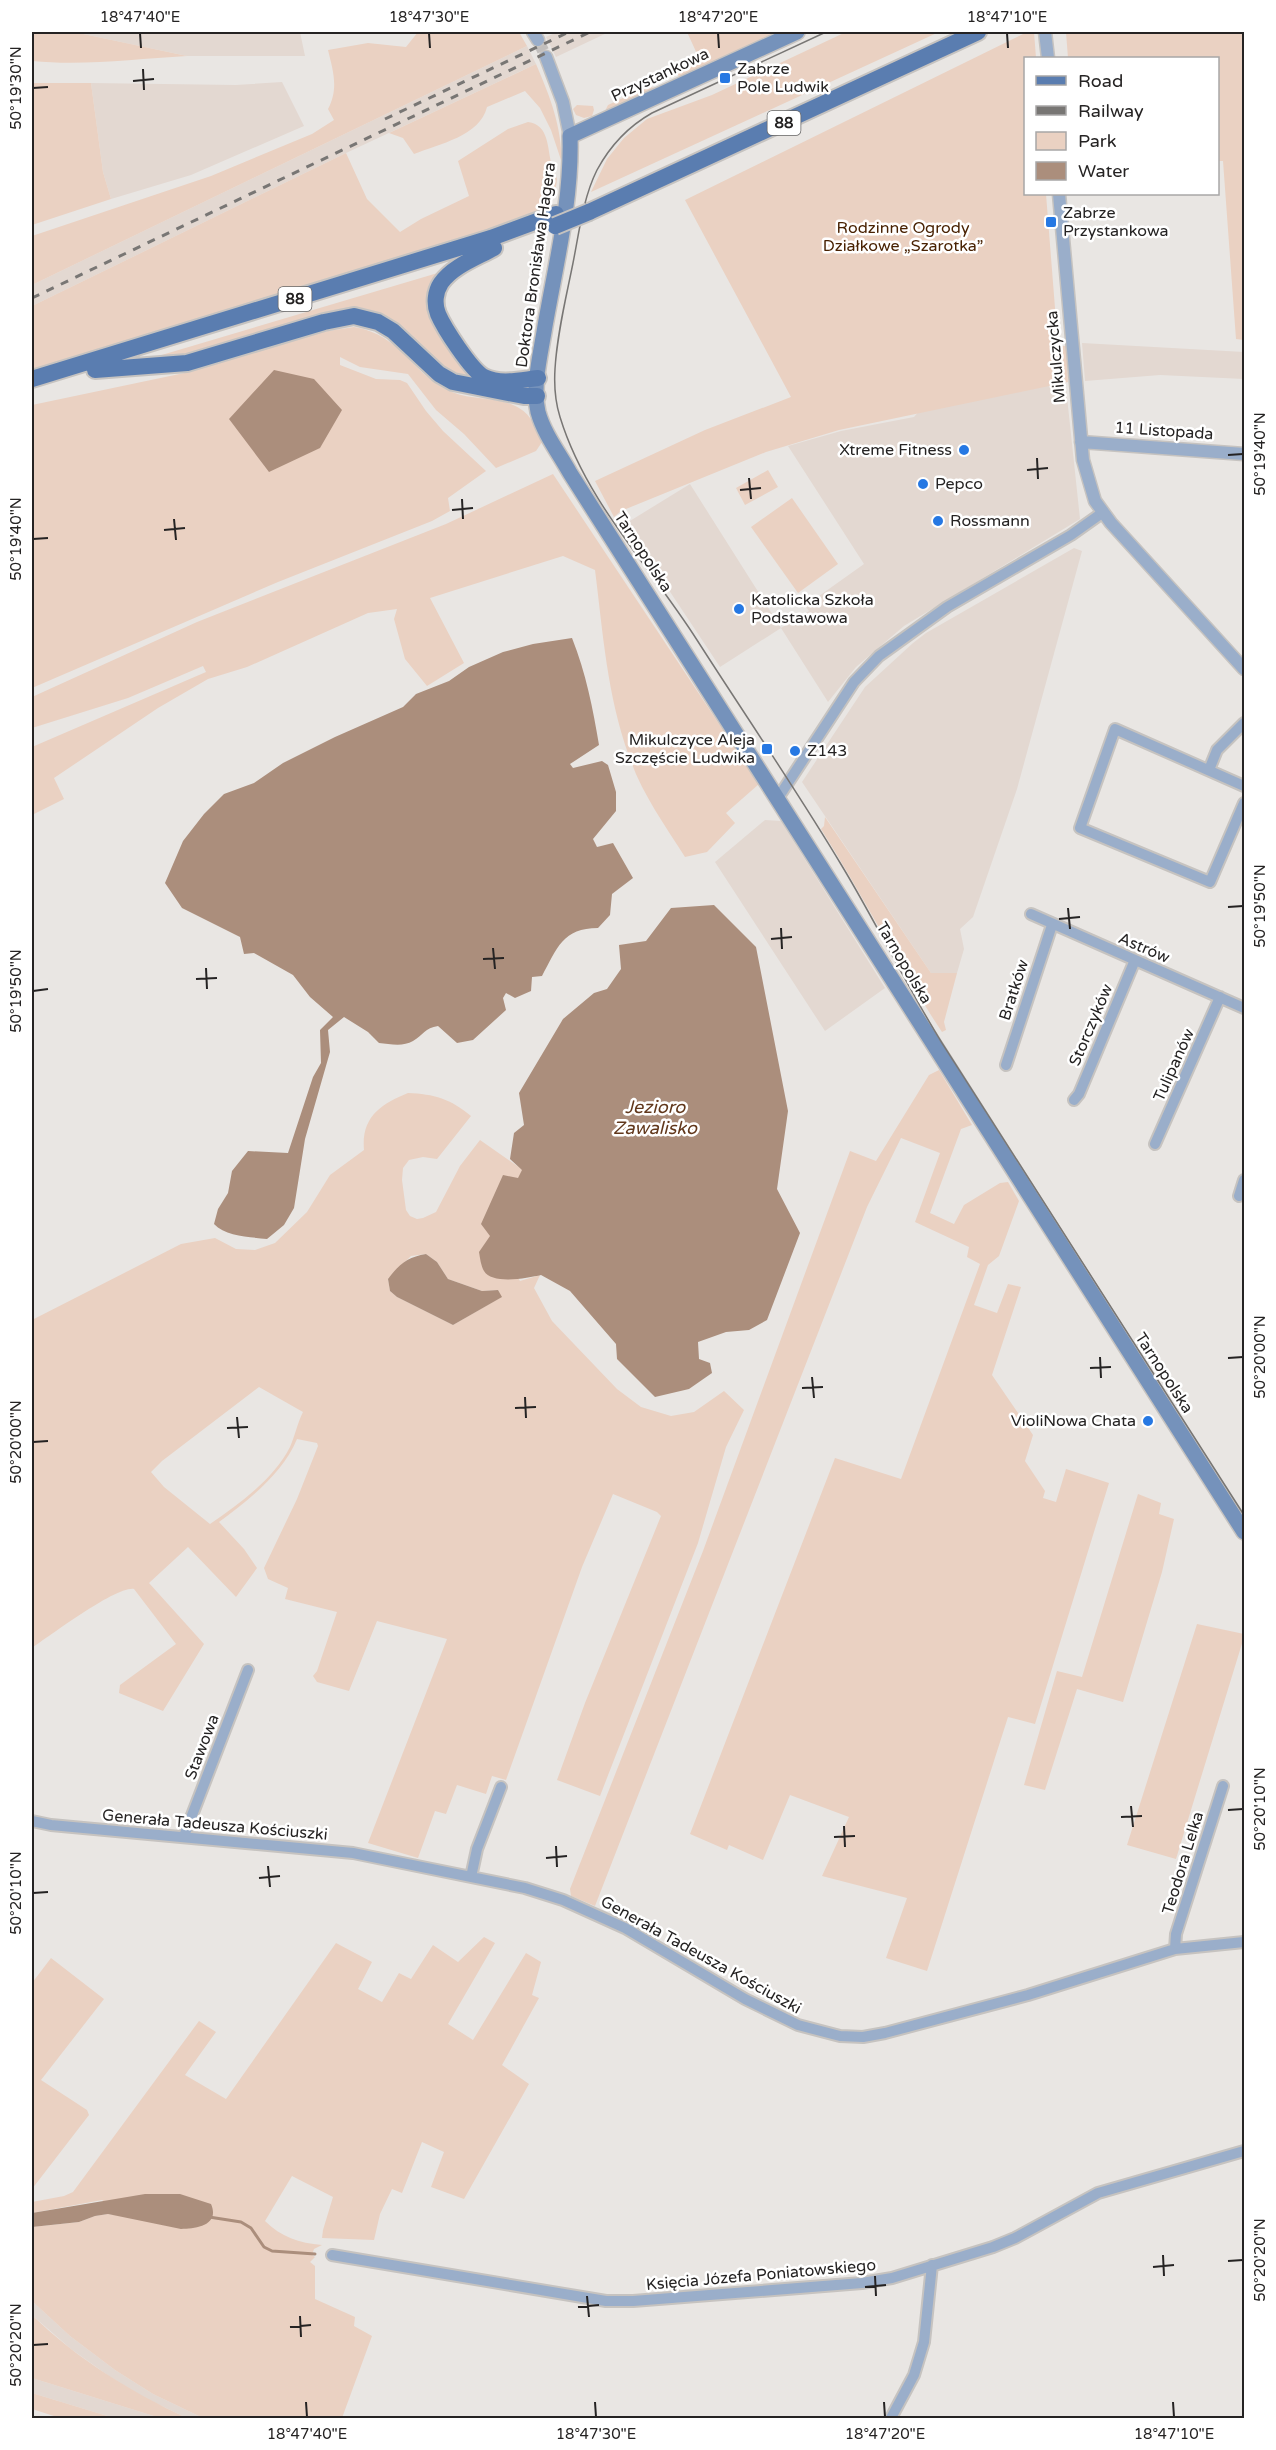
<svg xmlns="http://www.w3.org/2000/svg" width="1276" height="2450" font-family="'Varela Round',sans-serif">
<rect width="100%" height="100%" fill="#e9e6e3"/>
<!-- built -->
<path fill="#e3d8d1" d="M74 32H300L305 56H187Z
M557 32H609L556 57 546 37Z
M527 46 536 64 346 153 32 306V285Z
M282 82 304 126 191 175 111 199 103 172 91 83 236 85Z
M1082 343 1244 352V379L1160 375 1085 381Z
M1065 378 1080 519 904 626 856 667 828 702 781 628 720 667 625 524 690 484 781 628 809 611 805 606 864 564 788 446 841 431 914 417 929 400Z
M1074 548 1082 551 1017 789 973 917 960 929 964 949 957 973H931L802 782 865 687 913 643 926 633Z
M765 820 781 821 885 988 825 1031 715 862Z
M32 2301 70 2336 115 2370 153 2394 203 2418H187L139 2395 109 2376 71 2349 32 2315Z
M32 2378 160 2418H114L32 2393Z"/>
<!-- green -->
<path fill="#ead1c2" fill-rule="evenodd" d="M32 32H74L187 56C135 59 83 66 32 61Z
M418 32H519L527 46 32 285V236L211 176 312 134 334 120 328 109C339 88 333 71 328 50L368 43 406 47Z
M687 32H783L680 79 674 67 698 56Z
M846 32H939L591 192 607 159 624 138 647 119 712 95Z
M1027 32H1034L1036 58H1026V194H1046L1058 346H1066L1068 382 839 430 766 452 621 511 614 517 595 481 705 430 791 397 685 200Z
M1066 32H1244V340L1236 339 1223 161H1218V58H1068Z
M536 64C551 99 561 125 562 163L551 130 540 108 525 91 487 107C480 136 439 144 414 154L403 138 389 133Z
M32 83H91L103 172 111 199 32 225Z
M646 87 660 88 605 111 608 105Z
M577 105 593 106 594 110 592 116 584 118 576 115 573 109Z
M528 122C550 125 547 149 552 166 553 170 556 175 557 179 557 188 551 200 549 208L452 244 32 373V306L346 153 367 199 400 232 421 219 469 196 458 161 508 129Z
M441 272 432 292 481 381 457 379 369 314 197 355 155 357Z
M354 327C403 335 412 376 452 392 474 401 499 396 519 408 532 415 536 429 542 442L536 451 496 468 464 434 436 410 408 374 360 367 340 357V365L376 379 400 380 407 383 426 411 443 431 486 471 448 498 450 511 432 521 278 582 32 688V405L189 372 322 332Z
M768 470 778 487 745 505 736 488Z
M553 474 759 784 726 813 735 823 707 852 685 857C664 824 641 792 629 756 607 695 603 633 595 570L563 556 430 598 464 663 427 686 405 659 394 619 397 609 368 613 247 667 208 679 158 708 54 778 64 799 32 815V747L206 672 203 666 128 698 32 728V697L197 622 446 524Z
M792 498 838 564 798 593 751 527Z
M825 817 931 973H957L944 1022 946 1030 942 1032C898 966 863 895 821 829L824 826Z
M939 1070 972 1125 961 1129 930 1213 954 1224 964 1205 1000 1183 1008 1182 1019 1201 999 1256 988 1265 974 1305 997 1313 1008 1284 1021 1287 992 1375 1033 1435 1025 1461 1045 1491 1043 1498 1056 1502 1066 1469 1109 1483 1035 1724 1008 1717 927 1971 886 1958 907 1898 822 1876 849 1817 790 1795 763 1860 729 1845 727 1850 690 1834 835 1458 901 1479 980 1264 967 1257 969 1247 915 1222 940 1153 901 1138 867 1207 595 1906 571 1896 570 1889 703 1551 850 1151 876 1161 929 1075Z
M408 1093C434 1094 451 1099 471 1116L437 1159 423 1157 409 1160 403 1168 402 1180 406 1210 410 1216 417 1219 423 1218 436 1212 460 1166 480 1140 523 1170 491 1236 520 1281 540 1275 534 1288 552 1321 617 1389 641 1407 671 1416 694 1412 724 1391 744 1410 726 1447 698 1543 600 1796 557 1780 585 1703 661 1516 657 1512 613 1494 582 1567 506 1780 492 1776 486 1794 457 1785 446 1814 435 1811 418 1858 368 1843 447 1639 377 1621 349 1691 317 1682 313 1676 317 1671 337 1612 285 1599 288 1588 268 1579 264 1568 297 1499 318 1446 317 1443 297 1439C283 1473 248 1501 219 1522L244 1549 257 1568 236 1597 188 1547 149 1583 204 1644 163 1711 119 1693 120 1685 176 1644 134 1589C116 1586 50 1636 32 1648V1320L181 1244 215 1238 236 1249 255 1250 275 1243 307 1212 330 1175 364 1150C361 1117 381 1104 408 1093ZM426 1254 437 1262 448 1279 482 1291 498 1290 501 1297 453 1325 397 1297 390 1291 388 1279 411 1256ZM259 1387 303 1412C297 1424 295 1436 290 1447 274 1479 238 1505 210 1524L164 1487 151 1472 162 1461Z
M1138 1494 1161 1503 1159 1514 1174 1519 1162 1572 1123 1702 1077 1689 1045 1790 1024 1785 1057 1671 1082 1677Z
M1197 1624 1244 1634V1637L1176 1859 1127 1845Z
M484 1937 495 1943 448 2024 473 2040 526 1953 541 1962 532 1995 539 1998 502 2065 529 2084 464 2199 431 2187 444 2152 422 2142 402 2193 392 2189 380 2214 374 2240 322 2238 323 2230 333 2197 292 2176 265 2221C281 2237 299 2243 322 2245L314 2249 312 2255 315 2257 310 2262 315 2266V2299L355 2317 354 2326 372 2336 342 2418H203L153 2394 115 2370 70 2336 32 2301V2227L79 2222 95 2216 108 2214 124 2216 102 2200 32 2213V2202L64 2196 73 2192 199 2021 216 2032 185 2075 226 2099 336 1943 372 1962 358 1989 382 2002 399 1973 411 1979 433 1945 458 1962Z
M51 1958 104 1999 41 2080 87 2110 89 2115 32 2189V1983Z
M32 2315C77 2359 131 2392 187 2418H160L32 2378Z
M32 2393 114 2418H57V2417L32 2409Z"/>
<!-- water -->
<path fill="#ab8e7c" d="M274 370 314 379 342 410 320 448 269 472 229 419Z
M572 638C586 673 593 709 599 745L570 764 573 768 602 761 608 765 616 792V811L593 839 597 847 613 843 633 878 612 894 610 915 598 928C563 928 557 948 542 976L532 977 531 991 515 998 506 993 503 998 506 1010 473 1040 457 1043 438 1026C425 1028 423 1035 413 1041 403 1047 390 1044 379 1043L368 1032 344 1017 328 1030 330 1052 305 1139 294 1208 284 1225 267 1239C251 1237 226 1237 214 1224L218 1209 228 1193 232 1171 248 1151 288 1153 313 1077 321 1063 320 1030 333 1017 310 997 293 975 254 953 244 954 240 937 182 908 165 883 183 841 204 814 224 794 254 783 283 763 335 737 403 707 416 694 449 681 469 667 503 652 533 644Z
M714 905 756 947 788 1111 777 1189 800 1233 767 1320 749 1330 726 1332 698 1342 699 1359 710 1363 712 1373 689 1389 655 1397 617 1359 616 1344 570 1291 541 1275C528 1278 492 1285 484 1271 481 1266 480 1258 479 1252L490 1236 481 1224 503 1175 518 1178 522 1170 510 1159 514 1133 524 1125 519 1093 563 1019 594 993 607 989 621 969 619 945 646 941 671 908Z
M426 1254 437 1262 448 1279 482 1291 498 1290 502 1297 453 1325 397 1297 390 1291 388 1279C399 1264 408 1257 426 1254Z
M145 2194H180L211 2204C220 2225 197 2229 181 2229L108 2214 95 2216 79 2222 32 2227V2213Z"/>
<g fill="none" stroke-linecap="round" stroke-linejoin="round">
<!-- stream -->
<path stroke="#ab8e7c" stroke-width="3" d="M209 2217 241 2222 251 2228 264 2247 272 2251 315 2254"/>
<!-- tertiary-tunnel -->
<path stroke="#c2bfbd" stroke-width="12" stroke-dasharray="12 6" stroke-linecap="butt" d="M538 40 546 57"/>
<defs>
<path id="minor" d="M1209 770 1217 750 1244 723
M1244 786 1115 729 1080 828 1210 882 1244 803
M778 798 854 682 879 656 947 607 1071 535 1102 513
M1031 914 1244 1008
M1006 1065 1052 925
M1074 1100 1079 1094 1135 960
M1155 1144 1220 997
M1239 1196 1244 1180
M32 1821 51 1825 353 1853 525 1888 563 1900 625 1928 745 1999 798 2025 840 2036 863 2037 885 2033 1028 1995 1175 1949 1244 1942
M184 1836 248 1670
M471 1877 477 1849 501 1787
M1175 1949 1176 1934 1223 1786
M332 2255 606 2301H633L862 2283 892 2278 993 2247 1015 2238 1098 2193 1244 2151
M891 2418 914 2375 924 2342 932 2265"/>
<path id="tertiary" d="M533 32 538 40
M1045 32 1048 58
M546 57 563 102 570 136
M1059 194 1083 460 1095 501 1111 523 1244 669
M1081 442 1244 454"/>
<path id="secondary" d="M797 32 570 136C572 200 556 263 545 326 541 352 532 386 538 412 544 434 559 453 570 473 796 825 1018 1180 1244 1532"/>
<path id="primary" d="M589 212 978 32
M494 248C476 258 453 266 441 283 435 292 434 304 438 314 444 328 471 370 484 377 501 385 520 380 538 378
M95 370 187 363 324 322 354 316 378 322 393 331 439 374 453 382 524 396H537
M32 379 491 238 556 214"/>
</defs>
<!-- minor casing -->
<use href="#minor" stroke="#c6c3c0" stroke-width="14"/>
<!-- tertiary casing -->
<use href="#tertiary" stroke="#c6c3c0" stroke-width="15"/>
<!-- secondary casing -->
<use href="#secondary" stroke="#c6c3c0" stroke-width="18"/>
<!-- primary casing -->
<use href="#primary" stroke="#c6c3c0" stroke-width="20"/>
<!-- minor -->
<use href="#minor" stroke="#9aaeca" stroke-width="10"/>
<!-- tertiary -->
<use href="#tertiary" stroke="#9aaeca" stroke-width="12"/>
<!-- secondary -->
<use href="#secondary" stroke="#7592bb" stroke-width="15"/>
<!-- primary -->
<use href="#primary" stroke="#5a7db0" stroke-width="16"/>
<!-- tram -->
<path stroke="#787674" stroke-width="1.5" d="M826 32 652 113C629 126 610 146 597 170 583 198 579 233 573 263 566 298 557 334 555 369 554 385 555 401 560 417 586 502 650 566 697 640 745 715 796 789 842 866 877 924 906 985 942 1043L1244 1515"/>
<!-- rail -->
<path stroke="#787674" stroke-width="3" stroke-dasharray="8 8" stroke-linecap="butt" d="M385 119 569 32
M32 298 590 32"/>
<defs>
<path id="primary-bridge" d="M555 226 589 212"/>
</defs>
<!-- primary-bridge casing -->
<use href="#primary-bridge" stroke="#c6c3c0" stroke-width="20" stroke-linecap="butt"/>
<!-- primary-bridge -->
<use href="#primary-bridge" stroke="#5a7db0" stroke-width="16"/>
</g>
<!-- ticks -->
<path fill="none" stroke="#252323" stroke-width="2" d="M140 33 141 48M429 33 430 48M718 33 719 48M1007 33 1008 48M143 69 144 90M133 81 154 79M33 88 48 87M1228 455 1243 454M1037 458 1038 479M1027 470 1048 468M749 478 751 499M740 490 761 488M462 499 463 519M452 510 473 508M174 519 176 540M164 530 185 528M33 539 48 538M1228 907 1243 906M1068 908 1070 929M1059 919 1080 917M781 928 782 949M771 939 792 937M493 948 495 969M483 959 504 958M206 968 207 989M196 979 217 978M33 991 48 989M1100 1357 1101 1378M1228 1358 1243 1357M1090 1368 1111 1367M812 1377 814 1398M802 1388 823 1387M525 1397 526 1418M515 1408 536 1407M237 1417 239 1438M227 1428 248 1427M33 1442 48 1441M1131 1806 1133 1827M1228 1810 1243 1809M1121 1817 1142 1816M844 1826 845 1847M834 1837 855 1836M556 1846 557 1867M546 1858 567 1856M268 1866 270 1887M259 1878 280 1876M33 1893 48 1892M1163 2255 1164 2276M1228 2261 1243 2260M1153 2267 1174 2265M875 2276 876 2296M865 2287 886 2285M587 2296 589 2317M578 2307 599 2305M300 2316 301 2337M290 2327 311 2325M33 2345 48 2344M306 2402 307 2417M595 2402 596 2417M884 2402 885 2417M1173 2402 1174 2417"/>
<!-- markers -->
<g fill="#2678e3" stroke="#fff" stroke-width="2">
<rect x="719" y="72" width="12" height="12" rx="3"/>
<rect x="1045" y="216" width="12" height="12" rx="3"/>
<circle cx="964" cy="450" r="6"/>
<circle cx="923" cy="484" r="6"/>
<circle cx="938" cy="521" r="6"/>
<circle cx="739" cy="609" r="6"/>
<rect x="761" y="743" width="12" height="12" rx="3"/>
<circle cx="795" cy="751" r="6"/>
<circle cx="1148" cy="1421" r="6"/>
</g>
<g text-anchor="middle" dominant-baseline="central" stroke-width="5" stroke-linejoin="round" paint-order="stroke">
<!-- shield labels -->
<g fill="#fff" stroke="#666565" stroke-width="1.5">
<rect x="767.5" y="111" width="33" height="24" rx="4.5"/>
<rect x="278.5" y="287" width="33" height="24" rx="4.5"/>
</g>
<g font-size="15" font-weight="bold" fill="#252323">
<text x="784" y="123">88</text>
<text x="295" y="299">88</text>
</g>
<!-- poi labels -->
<g font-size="16" fill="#252323" stroke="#fff" text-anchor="start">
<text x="737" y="69">Zabrze<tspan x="737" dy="18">Pole Ludwik</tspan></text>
<text x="1063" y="213">Zabrze<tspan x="1063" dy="18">Przystankowa</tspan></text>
<text x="952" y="450" text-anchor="end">Xtreme Fitness</text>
<text x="935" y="484">Pepco</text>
<text x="950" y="521">Rossmann</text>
<text x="751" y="600">Katolicka Szkoła<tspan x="751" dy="18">Podstawowa</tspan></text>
<text x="755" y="740" text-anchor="end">Mikulczyce Aleja<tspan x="755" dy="18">Szczęście Ludwika</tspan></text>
<text x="807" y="751">Z143</text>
<text x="1136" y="1421" text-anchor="end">VioliNowa Chata</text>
</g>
<!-- street labels -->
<g font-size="16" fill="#252323" stroke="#fff">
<text transform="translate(660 75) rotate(-25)">Przystankowa</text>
<text transform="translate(536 265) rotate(-82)">Doktora Bronisława Hagera</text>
<text transform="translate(1056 357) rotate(-95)">Mikulczycka</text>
<text transform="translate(1164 431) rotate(4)">11 Listopada</text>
<text transform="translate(643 552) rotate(57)">Tarnopolska</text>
<text transform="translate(1144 948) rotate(23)">Astrów</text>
<text transform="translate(904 963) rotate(59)">Tarnopolska</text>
<text transform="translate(1014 990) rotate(-72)">Bratków</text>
<text transform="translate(1091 1025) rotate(-67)">Storczyków</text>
<text transform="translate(1174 1065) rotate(-66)">Tulipanów</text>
<text transform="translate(1164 1373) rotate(57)">Tarnopolska</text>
<text transform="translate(202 1747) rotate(-69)">Stawowa</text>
<text transform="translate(215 1825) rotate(5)">Generała Tadeusza Kościuszki</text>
<text transform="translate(1183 1863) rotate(-73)">Teodora Lelka</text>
<text transform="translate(701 1955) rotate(29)">Generała Tadeusza Kościuszki</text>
<text transform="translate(761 2275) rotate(-5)">Księcia Józefa Poniatowskiego</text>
</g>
<!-- park labels -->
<g font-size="16" fill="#482102" stroke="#fff">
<text x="903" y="228">Rodzinne Ogrody<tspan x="903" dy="18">Działkowe „Szarotka”</tspan></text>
</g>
<!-- water labels -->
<g font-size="18" font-style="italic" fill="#61371b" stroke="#fff">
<text x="655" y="1107">Jezioro<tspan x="655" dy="21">Zawalisko</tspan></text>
</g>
</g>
<!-- border -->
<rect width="1276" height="2450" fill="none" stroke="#ffffff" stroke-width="66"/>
<!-- legend -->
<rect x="1024" y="57" width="195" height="138" fill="#ffffff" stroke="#a8a7a7" stroke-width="1.5"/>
<rect x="1036" y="76" width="30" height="9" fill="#5a7db0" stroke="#a8a7a7" stroke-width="1.5"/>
<text x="1078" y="87" font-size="18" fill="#252323">Road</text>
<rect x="1036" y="106" width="30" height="9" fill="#787674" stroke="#a8a7a7" stroke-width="1.5"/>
<text x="1078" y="117" font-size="18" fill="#252323">Railway</text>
<rect x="1036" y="132" width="30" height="18" fill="#ead1c2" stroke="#a8a7a7" stroke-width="1.5"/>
<text x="1078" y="147" font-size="18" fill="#252323">Park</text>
<rect x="1036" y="162" width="30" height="18" fill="#ab8e7c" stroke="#a8a7a7" stroke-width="1.5"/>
<text x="1078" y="177" font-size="18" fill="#252323">Water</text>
<rect x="33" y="33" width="1210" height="2384" fill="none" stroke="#252323" stroke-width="2"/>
<g font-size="15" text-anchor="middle" fill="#252323">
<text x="140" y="22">18°47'40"E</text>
<text x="429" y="22">18°47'30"E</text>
<text x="718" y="22">18°47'20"E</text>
<text x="1007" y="22">18°47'10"E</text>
<text transform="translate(16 88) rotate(-90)" y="5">50°19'30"N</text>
<text transform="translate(1260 454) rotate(-90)" y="5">50°19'40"N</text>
<text transform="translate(16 539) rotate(-90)" y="5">50°19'40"N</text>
<text transform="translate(1260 906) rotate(-90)" y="5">50°19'50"N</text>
<text transform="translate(16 991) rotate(-90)" y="5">50°19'50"N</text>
<text transform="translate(1260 1357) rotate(-90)" y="5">50°20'00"N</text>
<text transform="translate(16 1442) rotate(-90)" y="5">50°20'00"N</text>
<text transform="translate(1260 1809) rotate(-90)" y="5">50°20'10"N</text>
<text transform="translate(16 1893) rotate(-90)" y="5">50°20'10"N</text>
<text transform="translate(1260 2260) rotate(-90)" y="5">50°20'20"N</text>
<text transform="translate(16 2345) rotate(-90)" y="5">50°20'20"N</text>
<text x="307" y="2439">18°47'40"E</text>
<text x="596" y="2439">18°47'30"E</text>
<text x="885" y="2439">18°47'20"E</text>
<text x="1174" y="2439">18°47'10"E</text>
</g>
</svg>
